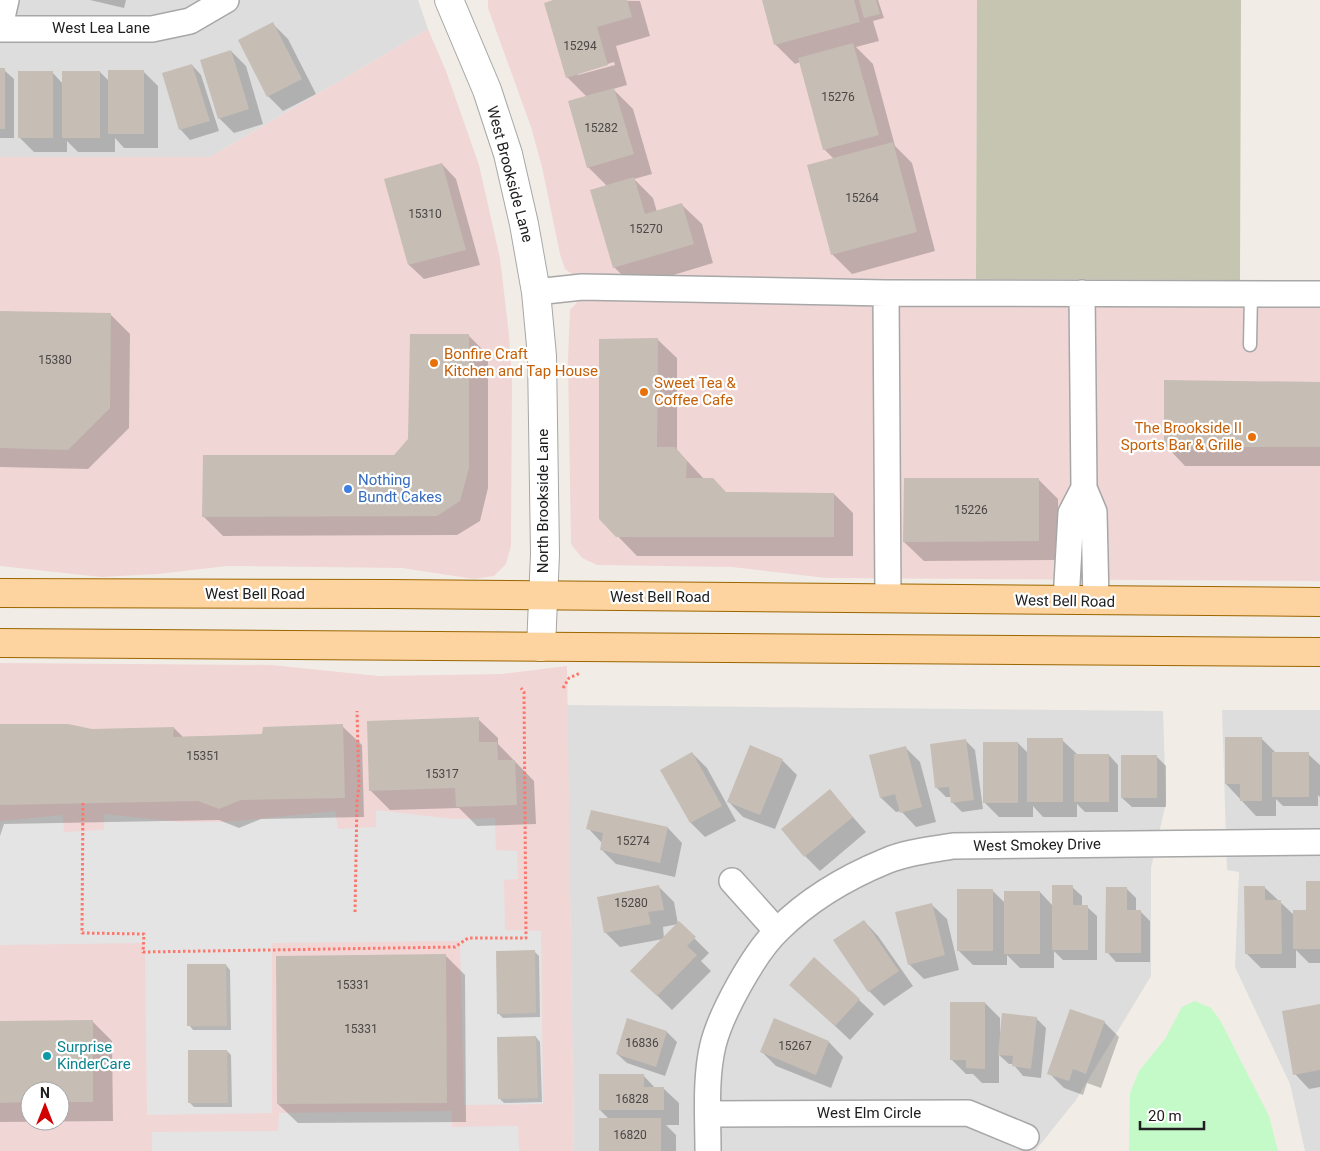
<svg xmlns="http://www.w3.org/2000/svg" width="1320" height="1151" font-family="Roboto,sans-serif">
<rect width="100%" height="100%" fill="#f1ede6"/>
<!-- residential -->
<path fill="#dedddd" d="M0 0H418L428 29 210 157H0Z
M567 705 1163 711 1166 803 1151 868V976L1076 1100 1035 1151H574Z
M1222 710H1320V1151H1305L1290 1084 1235 967 1239 872 1227 870Z"/>
<!-- commercial -->
<path fill="#f1d6d6" fill-rule="evenodd" d="M488 0H977L976 279 597 278 572 274 565 269 560 254 542 167 531 127 488 8Z
M428 29 446 71 479 165 500 258 509 335 512 381 511 546 506 564 494 576 474 579 402 568 227 566 158 574 101 577 0 566V157H210Z
M599 299 1320 302V581L826 578 732 567 597 565 582 558 571 544 568 360 570 310 578 301Z
M0 663 272 665 378 676 502 674 567 666 574 1151H0ZM30 1091H60V1121H30Z"/>
<!-- construction -->
<path fill="#c6c5b1" d="M977 0H1241L1240 280 976 279Z"/>
<!-- park -->
<path fill="#c3fac7" d="M1195 1001 1211 1008 1220 1020 1269 1116 1278 1151H1129L1130 1093 1139 1071 1165 1039 1182 1007Z"/>
<!-- parking -->
<path fill="#e4e4e4" d="M376 810 453 819 495 818 496 850 517 851 518 879 504 880 505 930 541 931 543 1104 464 1105 460 941 272 943V1113L147 1115 145 943 0 945V821L63 815 64 832 104 830V814L180 822H226L335 811 338 829 376 827Z
M452 1111V1127L518 1126 519 1151H152V1132L278 1131 279 1113Z"/>
<!-- shadow -->
<path fill="#0003" fill-rule="evenodd" d="M90 0H126L124 8Z
M558 0 640 1 650 36 616 46 627 85 613 89 633 109 652 174 634 179 653 198 657 212 682 205 702 224 713 263 634 287 614 267 607 186 588 167 587 97 567 77ZM614 62 615 65 578 75V73Z
M763 0H878L884 18 873 21 879 41 856 47 873 64 895 146 912 163 935 251 852 274 832 254 834 159 824 149 800 62 795 64 775 44Z
M273 24 288 39 316 94 283 111 268 96Z
M231 51 246 66 263 124 234 133 219 118Z
M192 65 201 75 219 131 190 140 181 130 163 74Z
M0 70H4L14 79V138H0Z
M143 71 158 86V148H124L115 138V152H78L67 141V152H34L19 137 52 72 63 84 100 72 110 82Z
M442 164 456 179 480 265 424 279 409 265Z
M0 312 110 314 130 334 129 428 88 469 0 467Z
M469 336 488 355V488L480 521 457 535 223 536 204 517 395 456 410 440Z
M657 339 677 358V450L704 479 727 493 834 494 853 513V556H637L600 518Z
M1320 383V466H1185L1166 446Z
M1038 479 1058 499V560L924 561 904 542Z
M478 719 498 738V744L534 781 536 824 477 826 459 808 390 810 370 790Z
M0 725 92 731 174 728 183 737 263 735 342 726 362 745 364 817 261 819 239 828 219 820 4 824 0 836Z
M1320 733V797L1318 795V806H1283L1276 799V816H1256L1226 784 1261 738 1277 754H1308L1320 765Z
M1062 740 1077 754 1109 755 1118 765V812H1085L1077 804V817H1043L1033 806V817H999L985 803 1018 743 1029 754Z
M966 741 975 750 983 809 962 812 952 802 951 797H946L936 787Z
M905 747 920 762 936 822 916 827 901 811 896 812 881 798Z
M692 753 707 768 736 821 705 837 691 823 661 770Z
M1156 756 1166 766V807H1132L1122 798Z
M782 760 797 775 775 829 743 817 729 802Z
M830 791 866 832 820 871 805 856Z
M588 828H668L682 843 675 877 616 864 601 849 602 843Z
M1320 882V963H1309L1296 950V968H1261L1246 953 1264 887 1294 915 1308 911Z
M659 887 674 902 678 924 679 923 709 953 701 961 711 971 672 1010 632 971 663 939 620 947 605 932ZM678 924 664 938 663 927Z
M1072 887 1082 896V907H1087L1097 916V960H1063L1054 951V968H1020L1007 955V965H973L959 951 992 890 1005 903 1040 892 1053 906Z
M1126 888 1136 898V911H1140L1150 921V962H1116L1107 952Z
M932 905 947 919 959 970 924 979 909 964Z
M864 921 878 936 913 986 884 1006 869 991Z
M534 951 539 956 540 1017 503 1018 498 1013Z
M446 956 465 975 466 1122 298 1123 278 1104Z
M226 965 230 970 231 1030H193L189 1025Z
M791 985 859 1000 874 1014 850 1040Z
M985 1003 1000 1018V1032L1036 1018 1046 1028 1041 1078 1023 1076 1013 1064H1009L999 1055V1083H982L973 1074H966L951 1059Z
M1320 1006V1087L1309 1089 1295 1074Z
M628 1020 667 1032 677 1042 665 1076 627 1063 617 1054Z
M774 1020 829 1042 843 1057 831 1088 776 1066 762 1052Z
M92 1021 112 1041 113 1121 0 1122V1022ZM30 1091H60V1121H30Z
M1104 1022 1119 1037 1101 1088 1087 1083 1083 1095 1064 1088 1049 1073Z
M536 1037 540 1042 542 1102 504 1103 499 1098Z
M227 1051 231 1055 232 1107H194L190 1103Z
M643 1075 656 1089H664L679 1103V1125H666L676 1135V1151H600L610 1120 600 1110Z"/>
<!-- building -->
<path fill="#c6bdb5" d="M553 0H627L632 17 597 27 608 65 566 78 544 3Z
M762 0H854L860 22 774 45Z
M859 0H876L880 14 864 18Z
M273 22 302 79 267 97 238 40Z
M853 43 879 135 823 150 798 58Z
M231 50 249 109 218 119 200 60Z
M192 64 210 121 179 130 162 73Z
M0 68H5V129H0Z
M108 70H144V134H108Z
M18 71H53V138H18Z
M62 71H100V138H62Z
M614 88 634 154 587 168 568 101Z
M893 142 917 232 831 255 807 165Z
M442 163 466 250 408 265 384 179Z
M634 177 645 214 682 203 694 244 613 268 590 190Z
M0 311 111 313 110 408 68 450 0 448Z
M410 334H469V468L460 501 437 516 202 517 203 455H394L408 439Z
M658 338 657 447H675L687 461 686 478H713L726 492 834 493V537H616L599 519V339Z
M1164 380 1320 382V447H1164Z
M904 478H1039V541L903 542Z
M479 717V742H497L498 760H515L517 805 456 807 455 788 369 791 367 721Z
M0 724H68L92 729 174 727 173 737 262 734 263 727 343 724 345 798 241 800 219 809 198 801 0 805Z
M1225 737H1262V801H1240V784H1225Z
M1027 738H1063V802H1027Z
M966 739 974 800 951 803 949 787 935 788 930 744Z
M983 742H1018V803H983Z
M750 745 783 759 760 815 727 802Z
M906 746 922 807 900 813 895 794 880 798 869 755Z
M692 752 722 806 690 823 660 770Z
M1272 752H1309V797H1272Z
M1074 754H1109V802H1074Z
M1121 755H1157V798H1121Z
M830 789 853 817 804 857 781 829Z
M591 810 668 827 660 863 600 850 603 833 586 829Z
M1306 881H1320V949H1293V910H1306Z
M659 885 664 910 648 912 651 924 604 933 597 897Z
M1052 885H1073V905H1088V950H1052Z
M1244 886H1265V900H1281L1282 954H1245Z
M1106 887H1127V910H1141V953H1105Z
M957 889H993V951H957Z
M1004 891H1040V954H1004Z
M932 903 945 955 908 965 895 912Z
M864 920 899 971 868 992 833 940Z
M679 921 696 937 687 946 697 955 657 996 630 971Z
M535 950 536 1013 497 1014 496 951Z
M446 954 447 1103 277 1104 276 956Z
M814 957 860 999 835 1026 789 985Z
M187 964H226L227 1026H187Z
M950 1002H985V1069L966 1068V1060H950Z
M1320 1004V1070L1293 1075 1282 1011Z
M1070 1009 1105 1021 1086 1074 1073 1069 1069 1081 1047 1074Z
M1002 1013 1037 1017 1031 1069 1012 1066 1013 1056 998 1055Z
M627 1018 667 1031 656 1067 616 1054Z
M774 1018 829 1041 816 1075 760 1052Z
M93 1020V1102H60V1091H30V1102L0 1103V1021Z
M536 1036 538 1098 498 1099 497 1037Z
M188 1050H227L228 1103H188Z
M599 1074H644V1087H664V1110H599Z
M599 1118H661V1151H599Z"/>
<g fill="none" stroke-linecap="round" stroke-linejoin="round">
<defs>
<path id="service" d="M1250 345 1251 294"/>
<path id="minor" d="M0 26 6 0
M0 29H152L190 21 226 0
M536 292 582 287 886 293 1320 294
M886 293 888 598
M1082 293 1084 488 1094 512 1096 601
M1066 601 1071 513 1084 488
M732 881 777 931
M708 1114 968 1113 1026 1137
M708 1151C708 1117 705 1078 713 1045 721 1013 754 953 778 930 808 900 847 877 886 861 907 852 931 850 953 846L1320 842"/>
<path id="tertiary" d="M449 0 487 90 508 154 524 224 536 292 542 356 545 554 541 647"/>
<path id="primary" d="M0 593 391 594 1320 602
M0 643 1320 652"/>
</defs>
<!-- service casing -->
<use href="#service" stroke="#a7a7a7" stroke-width="15"/>
<!-- minor casing -->
<use href="#minor" stroke="#a7a7a7" stroke-width="28"/>
<!-- tertiary casing -->
<use href="#tertiary" stroke="#a7a7a7" stroke-width="30"/>
<!-- primary casing -->
<use href="#primary" stroke="#9c6600" stroke-width="30"/>
<!-- path -->
<path stroke="#fc786c" stroke-width="3" stroke-dasharray="2.5 2.5" stroke-linecap="butt" d="M563 688 569 678 580 673
M83 803 82 933 144 934 143 952 455 947 468 938H526L524 692 521 688
M355 912 357 801 359 786 357 711"/>
<!-- service -->
<use href="#service" stroke="#fff" stroke-width="12"/>
<!-- minor -->
<use href="#minor" stroke="#fff" stroke-width="25"/>
<!-- tertiary -->
<use href="#tertiary" stroke="#fff" stroke-width="28"/>
<!-- primary -->
<use href="#primary" stroke="#fdd39f" stroke-width="28"/>
</g>
<!-- markers -->
<g fill="#e8710a" stroke="#fff" stroke-width="2">
<circle cx="434" cy="363" r="5"/>
<circle cx="644" cy="392" r="5"/>
<circle cx="1252" cy="437" r="5"/>
</g>
<circle fill="#3f7fe0" stroke="#fff" stroke-width="2" cx="348" cy="489" r="5"/>
<circle fill="#0f9aa8" stroke="#fff" stroke-width="2" cx="47" cy="1056" r="5"/>
<g text-anchor="middle" dominant-baseline="central" stroke-width="4.5" stroke-linejoin="round" paint-order="stroke">
<!-- number labels -->
<g font-size="12" fill="#4a4745">
<text x="580" y="46">15294</text>
<text x="838" y="97">15276</text>
<text x="601" y="128">15282</text>
<text x="862" y="198">15264</text>
<text x="425" y="214">15310</text>
<text x="646" y="229">15270</text>
<text x="55" y="360">15380</text>
<text x="971" y="510">15226</text>
<text x="203" y="756">15351</text>
<text x="442" y="774">15317</text>
<text x="633" y="841">15274</text>
<text x="631" y="903">15280</text>
<text x="353" y="985">15331</text>
<text x="361" y="1029">15331</text>
<text x="642" y="1043">16836</text>
<text x="795" y="1046">15267</text>
<text x="632" y="1099">16828</text>
<text x="630" y="1135">16820</text>
</g>
<!-- street labels -->
<g font-size="15" fill="#202020" stroke="#fff">
<text x="101" y="28">West Lea Lane</text>
<text transform="translate(510 174) rotate(75)">West Brookside Lane</text>
<text transform="translate(543 501) rotate(-90)">North Brookside Lane</text>
<text x="255" y="594">West Bell Road</text>
<text x="660" y="597">West Bell Road</text>
<text transform="translate(1065 601) rotate(1)">West Bell Road</text>
<text transform="translate(1037 845) rotate(-1)">West Smokey Drive</text>
<text x="869" y="1113">West Elm Circle</text>
</g>
<!-- food labels -->
<g font-size="15" fill="#c56008" stroke="#fff" text-anchor="start">
<text x="444" y="354">Bonfire Craft<tspan x="444" dy="17">Kitchen and Tap House</tspan></text>
<text x="654" y="383">Sweet Tea &amp;<tspan x="654" dy="17">Coffee Cafe</tspan></text>
<text x="1242" y="428" text-anchor="end">The Brookside II<tspan x="1242" dy="17">Sports Bar &amp; Grille</tspan></text>
</g>
<!-- shop labels -->
<g font-size="15" fill="#366cbe" stroke="#fff" text-anchor="start">
<text x="358" y="480">Nothing<tspan x="358" dy="17">Bundt Cakes</tspan></text>
</g>
<!-- culture labels -->
<g font-size="15" fill="#0d838f" stroke="#fff" text-anchor="start">
<text x="57" y="1047">Surprise<tspan x="57" dy="17">KinderCare</tspan></text>
</g>
</g>
<!-- north arrow -->
<g transform="translate(45 1106)"><circle r="24" fill="#ffffff" stroke="#a6a6a6"/>
<path d="M0-4L9 19L0 12L-9 19Z" fill="#d00003"/>
<text y="-8" font-size="14" font-weight="bold" text-anchor="middle" fill="#202020">N</text>
</g>
<!-- scale -->
<path d="M1140 1121v8h64v-8" fill="none" stroke="#202020" stroke-width="2.5"/>
<text x="1148" y="1121" font-size="15" fill="#202020" stroke="#ffffff" stroke-width="4" paint-order="stroke">20 m</text>
</svg>
